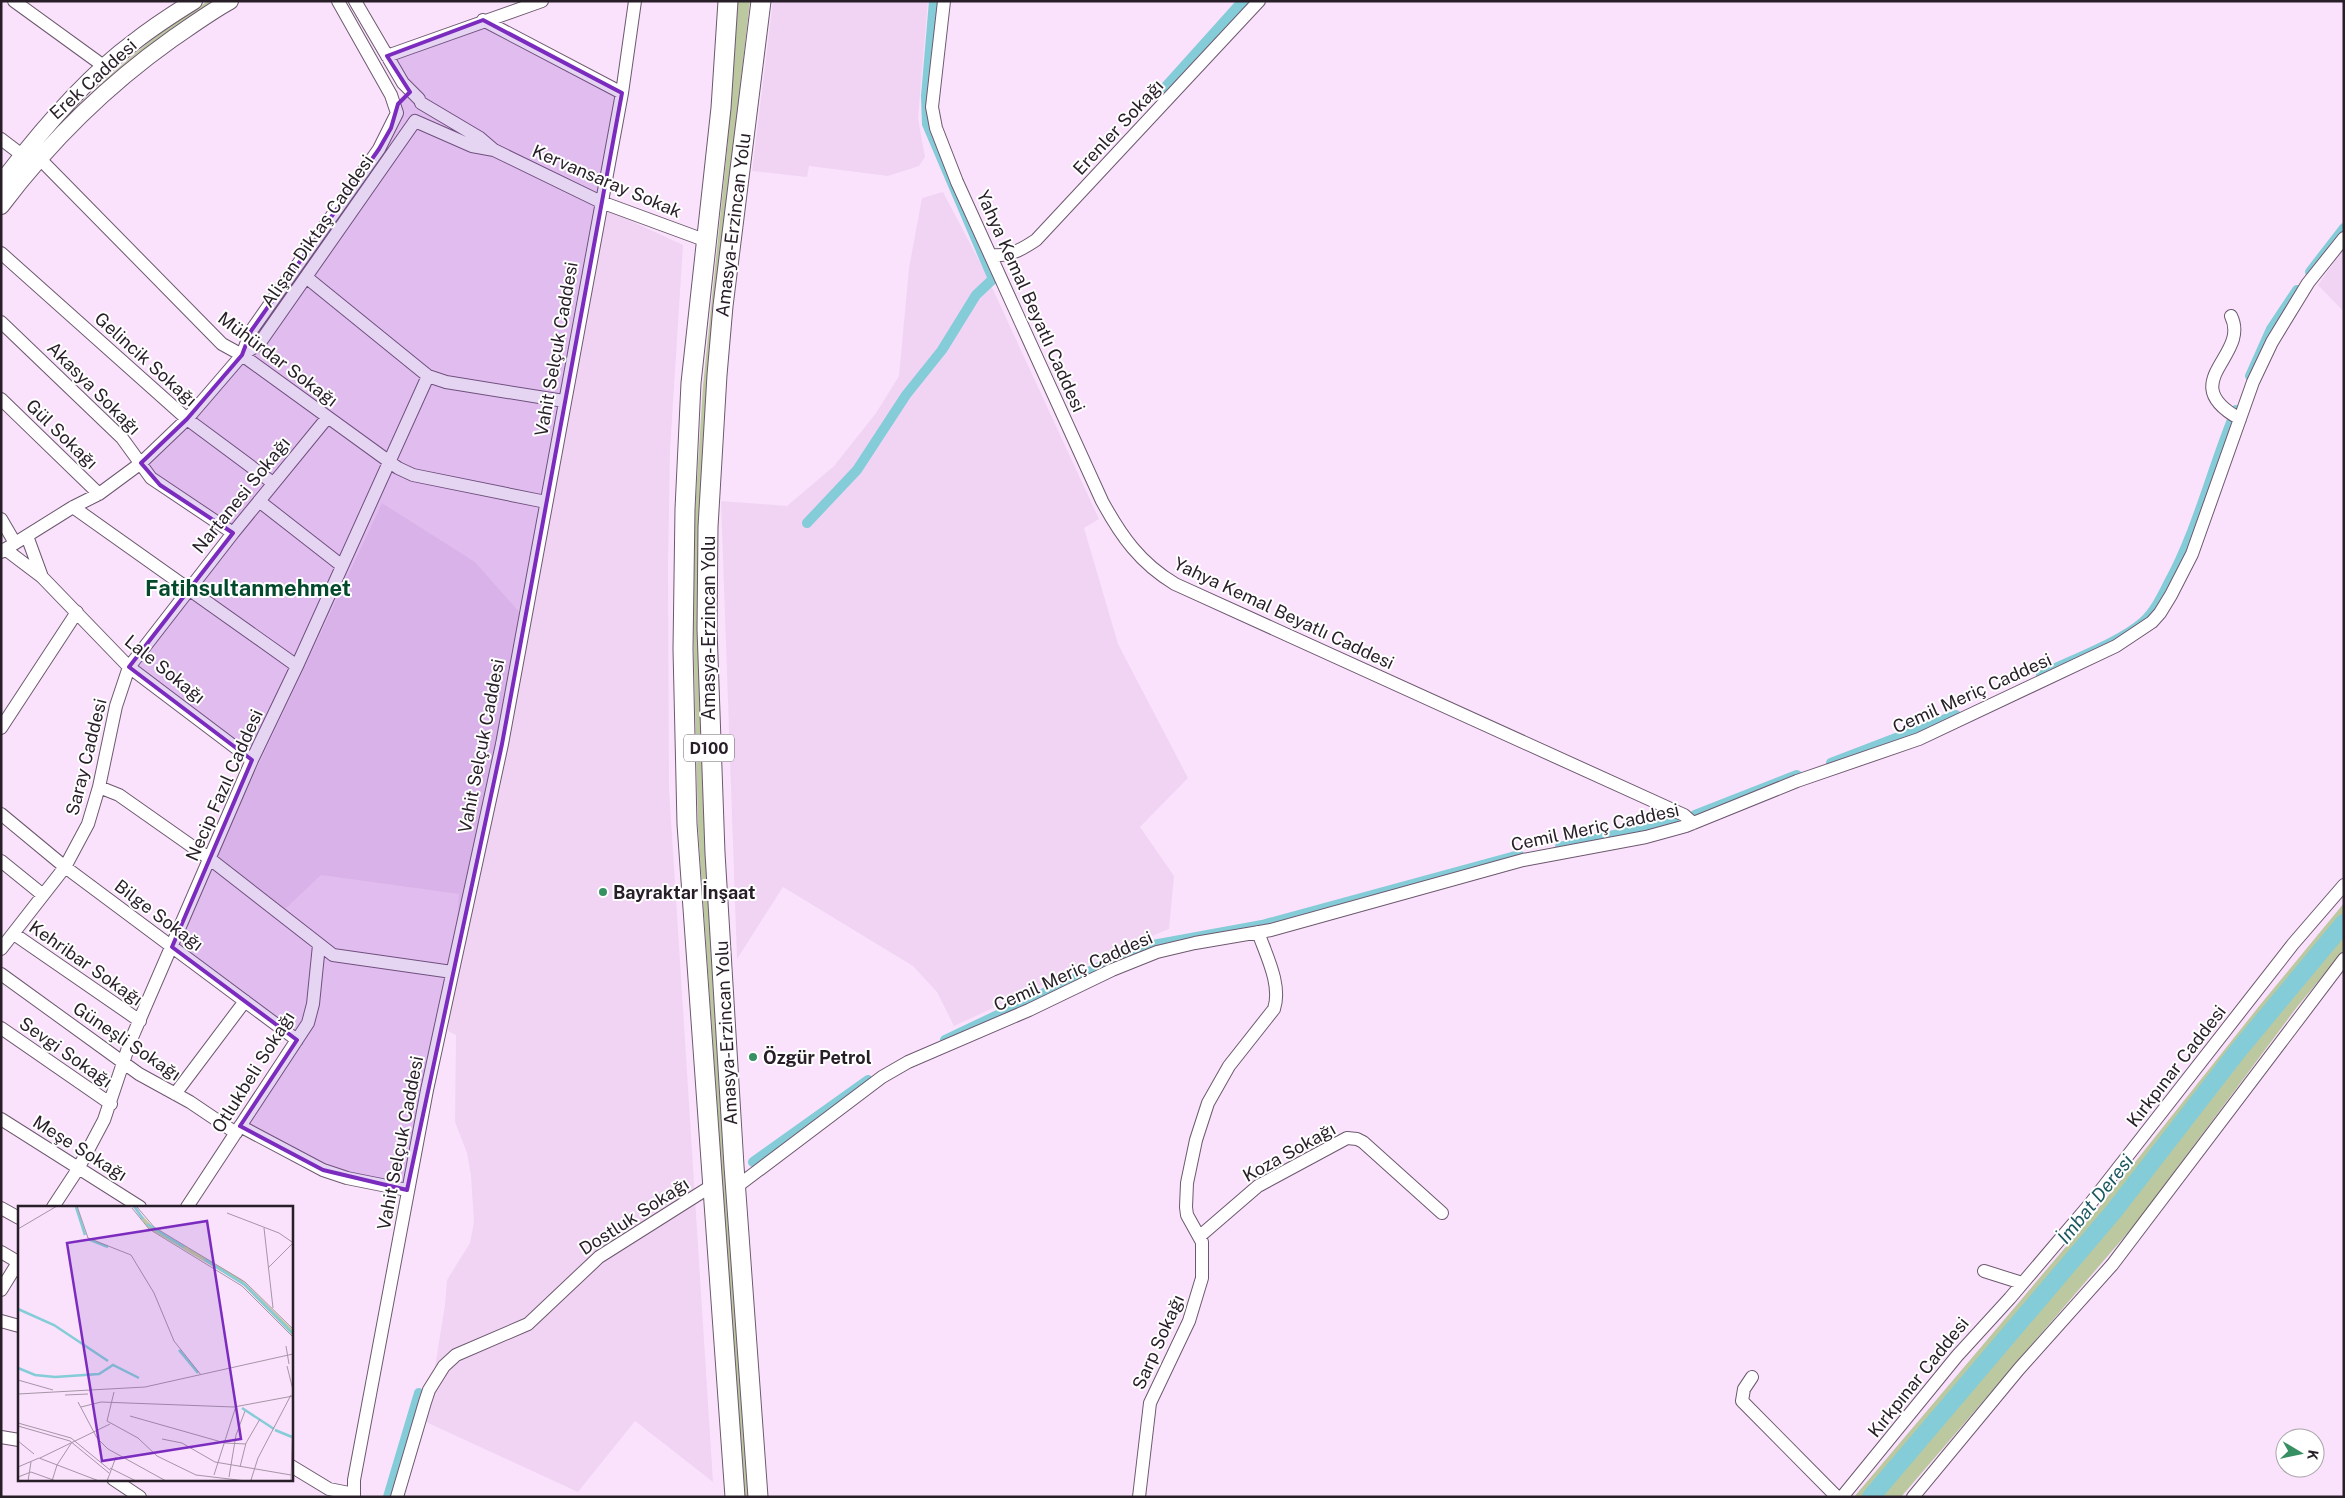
<svg xmlns="http://www.w3.org/2000/svg" width="2345" height="1498" font-family="'Public Sans',sans-serif">
<rect width="100%" height="100%" fill="#fae2fc"/>
<!-- built -->
<path fill="#f1d4f4" d="M773 1H928L918 118 925 157 919 166 888 176 809 166 807 177 752 171Z
M943 192 983 268 1099 519 1084 528 1118 644 1188 778 1140 827 1174 876 1169 929 1128 946 954 1026 937 992 913 966 783 887 737 959 721 501 787 506 834 466 876 413 899 376 909 268 922 198Z
M607 210 683 245 670 450 668 567 669 788 713 1482 635 1421 578 1492 426 1422 445 1305 447 1280 470 1243 474 1222 471 1176 467 1153 455 1122 456 1035 448 1031 459 894 321 875 284 910 215 857 382 503 475 562 529 623Z
M2344 248V312L2318 285Z"/>
<!-- green -->
<path fill="#bcc8a0" d="M208 1H218L35 151C89 92 140 43 208 1Z
M738 1H750L724 228 699 621 705 829 750 1497H744L698 827 693 621 695 511 703 386 727 150Z
M2344 903V950L2297 1007 2136 1223 1901 1497H1854L2097 1210 2260 1005Z"/>
<g fill="none" stroke-linecap="round" stroke-linejoin="round">
<!-- canal -->
<path stroke="#84ccd7" stroke-width="10" d="M2310 272 2344 228
M2250 376 2271 329 2297 290
M807 523 857 470 906 395 942 350 976 295 993 279 927 124 926 96 934 1
M2041 675C2071 660 2119 643 2143 622 2154 612 2161 598 2168 584 2198 529 2212 467 2236 410
M1831 763 1956 715
M1695 815 1797 775
M1560 847 1678 821
M945 1040 1122 956 1153 945 1262 925 1519 855
M753 1162 868 1080
M388 1497 419 1393"/>
<!-- river -->
<path stroke="#84ccd7" stroke-width="18" d="M1168 90 1248 1
M1871 1497 2114 1211 2237 1052 2344 923"/>
<defs>
<path id="minor" d="M14 1 105 67
M355 1 403 83 419 99
M944 1 932 107 936 128 957 182 1102 501C1121 536 1140 563 1175 584L1684 815 1693 823
M483 20 622 93
M387 56 542 1
M421 103 480 138 494 150 601 202 707 241
M1 139 22 155
M39 158 222 344 242 355 398 468 413 475 546 502
M1 253 187 419 273 483
M990 255C1009 257 1021 250 1036 240L1259 1
M306 277 428 376 446 382 564 401
M2231 316C2251 356 2173 382 2240 419
M1 322 122 438 151 478 233 533
M242 355 251 331 379 149 397 113 391 95 338 1
M1 399 99 494
M259 501 341 565
M73 507 297 666
M1 519 15 543
M27 536 42 577
M5 549 42 577 129 667 252 760
M1 552 73 507 99 494 141 463 187 419 242 355 259 344 415 121 472 146 494 150
M1 728 77 612
M99 787 119 795 210 859 333 955 452 972
M1 814 65 867 297 1040
M1 861 43 895
M14 934 140 1021
M1 949 65 867 88 824 99 787 116 706 129 667 233 533 327 418
M1 974 139 1074 190 1102 236 1133
M1 1028 111 1104
M175 1094 245 1001
M1 1119 140 1207
M240 1126 323 1170 347 1178 407 1190
M735 1188 882 1077 908 1062 1029 1010 1112 970 1157 952 1195 943 1271 930 1523 860 1646 837 1686 826 1797 781 1919 739 2116 646 2152 622 2160 613 2171 595 2192 554 2253 382 2272 342 2308 283 2344 238
M53 1207 78 1169 104 1120 130 1042 252 760 297 666 428 376
M187 1207 308 1023 313 1004 319 945
M1 1208 19 1218
M1200 1236 1258 1186 1347 1138 1357 1139 1363 1142 1442 1213
M1 1252 18 1262
M1984 1271 2022 1283
M1 1290 19 1261
M1 1321 19 1326
M1752 1377 1744 1389 1742 1401 1837 1497
M1 1437 19 1440
M291 1466 329 1489 354 1494
M113 1479 140 1497
M354 1497V1480L427 1090 502 744 622 93 635 1
M397 1497 425 1402 429 1390 444 1366 456 1355 528 1324 599 1257 713 1185
M1139 1497 1150 1403 1189 1321 1202 1278V1242L1187 1215 1186 1207 1187 1183 1196 1140 1208 1103 1229 1066 1274 1009C1282 985 1266 955 1258 932
M1842 1497 1957 1356 2010 1298 2090 1204 2293 944 2344 885
M1913 1497 2019 1369 2112 1265 2344 959"/>
<path id="major" d="M1 183C38 134 84 79 134 42 153 27 173 14 194 1
M1 206C50 141 106 86 172 39 191 26 210 12 230 1"/>
<path id="highway" d="M728 1 721 108 691 383 685 509 683 649 687 824 735 1497
M758 1497 734 1166 715 853 707 629 708 527 717 375 723 306 761 1"/>
</defs>
<!-- minor casing -->
<use href="#minor" stroke="#6d596f" stroke-width="14"/>
<!-- major casing -->
<use href="#major" stroke="#6d596f" stroke-width="18"/>
<!-- highway casing -->
<use href="#highway" stroke="#6d596f" stroke-width="21"/>
<!-- minor -->
<use href="#minor" stroke="#fff" stroke-width="12"/>
<!-- major -->
<use href="#major" stroke="#fff" stroke-width="16"/>
<!-- highway -->
<use href="#highway" stroke="#fff" stroke-width="19"/>
</g>
<!-- marked area -->
<path fill="#7b2cbf" fill-opacity="0.2" stroke="#7b2cbf" stroke-width="4" stroke-linejoin="round" d="M483 20 622 93 502 744 407 1190 323 1170 240 1126 297 1040 172 947 252 760 129 667 233 533 160 485 141 463 187 419 242 355 251 331 379 149 391 128 398 104 410 92 387 56Z"/>
<!-- markers -->
<g fill="#378f64" stroke="#fff" stroke-width="2">
<circle cx="603" cy="892" r="5"/>
<circle cx="753" cy="1057" r="5"/>
</g>
<g text-anchor="middle" dominant-baseline="central" stroke-width="4" stroke-linejoin="round" paint-order="stroke">
<!-- shield labels -->
<rect fill="#fff" stroke="#686268" stroke-width="1" x="684" y="734.5" width="50" height="27" rx="4"/>
<g font-size="16" font-weight="bold" fill="#271e27">
<text x="709" y="748">D100</text>
</g>
<!-- street labels -->
<g font-size="18" fill="#271e27" stroke="#fff">
<text transform="translate(93 79) rotate(-42)">Erek Caddesi</text>
<text transform="translate(1118 127) rotate(-47)">Erenler Sokağı</text>
<text transform="translate(607 181) rotate(23)">Kervansaray Sokak</text>
<text transform="translate(733 225) rotate(-83)">Amasya-Erzincan Yolu</text>
<text transform="translate(317 231) rotate(-55)">Alişan Diktaş Caddesi</text>
<text transform="translate(1031 301) rotate(66)">Yahya Kemal Beyatlı Caddesi</text>
<text transform="translate(556 349) rotate(-80)">Vahit Selçuk Caddesi</text>
<text transform="translate(146 359) rotate(42)">Gelincik Sokağı</text>
<text transform="translate(278 359) rotate(37)">Mühürdar Sokağı</text>
<text transform="translate(94 388) rotate(45)">Akasya Sokağı</text>
<text transform="translate(62 434) rotate(44)">Gül Sokağı</text>
<text transform="translate(241 495) rotate(-51)">Nartanesi Sokağı</text>
<text transform="translate(1284 613) rotate(25)">Yahya Kemal Beyatlı Caddesi</text>
<text transform="translate(708 628) rotate(-90)">Amasya-Erzincan Yolu</text>
<text transform="translate(165 669) rotate(39)">Lale Sokağı</text>
<text transform="translate(1972 693) rotate(-24)">Cemil Meriç Caddesi</text>
<text transform="translate(481 746) rotate(-79)">Vahit Selçuk Caddesi</text>
<text transform="translate(86 757) rotate(-76)">Saray Caddesi</text>
<text transform="translate(224 785) rotate(-66)">Necip Fazıl Caddesi</text>
<text transform="translate(1595 827) rotate(-12)">Cemil Meriç Caddesi</text>
<text transform="translate(159 915) rotate(37)">Bilge Sokağı</text>
<text transform="translate(86 963) rotate(35)">Kehribar Sokağı</text>
<text transform="translate(1073 971) rotate(-24)">Cemil Meriç Caddesi</text>
<text transform="translate(726 1033) rotate(-93)">Amasya-Erzincan Yolu</text>
<text transform="translate(127 1041) rotate(34)">Güneşli Sokağı</text>
<text transform="translate(66 1052) rotate(35)">Sevgi Sokağı</text>
<text transform="translate(2176 1066) rotate(-52)">Kırkpınar Caddesi</text>
<text transform="translate(253 1072) rotate(-58)">Otlukbeli Sokağı</text>
<text transform="translate(400 1143) rotate(-79)">Vahit Selçuk Caddesi</text>
<text transform="translate(80 1148) rotate(32)">Meşe Sokağı</text>
<text transform="translate(1289 1152) rotate(-29)">Koza Sokağı</text>
<text transform="translate(634 1216) rotate(-33)">Dostluk Sokağı</text>
<text transform="translate(1158 1342) rotate(-66)">Sarp Sokağı</text>
<text transform="translate(1918 1377) rotate(-51)">Kırkpınar Caddesi</text>
</g>
<!-- poi labels -->
<g font-size="18" font-weight="bold" fill="#271e27" stroke="#fff" text-anchor="start">
<text x="613" y="892">Bayraktar İnşaat</text>
<text x="763" y="1057">Özgür Petrol</text>
</g>
<!-- water labels -->
<g font-size="19" font-style="italic" fill="#1b5860" stroke="#fff">
<text transform="translate(2095 1199) rotate(-51)">İmbat Deresi</text>
</g>
<!-- district labels -->
<g font-size="22" font-weight="bold" fill="#05492d" stroke="#fff">
<text x="248" y="588">Fatihsultanmehmet</text>
</g>
</g>
<!-- overview -->
<g transform="translate(18 1206)">
<rect width="275" height="275" fill="#fae2fc"/>
<path d="M115 0 135 21 223 73 275 124V130L224 78 130 22Z" fill="#bcc8a0"/>
<path fill="none" stroke="#84ccd7" stroke-width="2.5" d="M116 0 125 13M58 1 67 29M129 18 166 41M70 33 90 41M186 53 227 79 275 128M0 103 36 119 90 155M161 144 180 167M0 162 17 169 37 171 81 168 95 159 121 172M224 202 256 223M257 224 274 231"/>
<path fill="none" stroke="#a694a7" stroke-width="1" d="M59 0 70 32 113 49 136 87 156 135 183 169M119 1 136 21 227 76 275 123M114 2 131 23 224 80 275 131M209 7 261 27 274 36M275 18V50M246 22 255 102M0 23 39 0M250 62 274 38M268 140 271 158M269 160 275 184M0 174 35 184M96 186 89 215 120 232 139 250 178 269 228 275M0 188 127 181 275 148M47 189 70 188M60 196 79 232 90 243 148 275M63 201 83 196 216 201 275 190M112 210 207 237 228 238M0 217 53 232 92 264M0 220 52 235 91 267M144 233 164 237 197 256 273 269M0 235 16 248M22 252 92 218M0 261 21 252 81 275M222 261 228 237 242 213M92 262 118 275M196 269 218 200M0 271 13 266 38 275M211 271 218 229 227 205M233 274 240 252 273 189M10 275 13 256M34 275 39 259 54 236M89 275 98 251M273 275 275 212"/>
<path fill="#7b2cbf" fill-opacity="0.15" stroke="#7b2cbf" stroke-width="2.5" d="M189 15 223 233 84 255 49 37Z"/>
<rect width="275" height="275" fill="none" stroke="#271e27" stroke-width="2.5"/>
</g>
<!-- border -->
<rect width="2345" height="1498" fill="none" stroke="#271e27" stroke-width="5"/>
<!-- north arrow -->
<g transform="translate(2300 1453) rotate(99)"><circle r="24" fill="#ffffff" stroke="#a9a5a9"/>
<path d="M0-4L9 19L0 12L-9 19Z" fill="#378f64"/>
<text y="-8" font-size="14" font-weight="bold" text-anchor="middle" fill="#271e27">K</text>
</g>
</svg>
